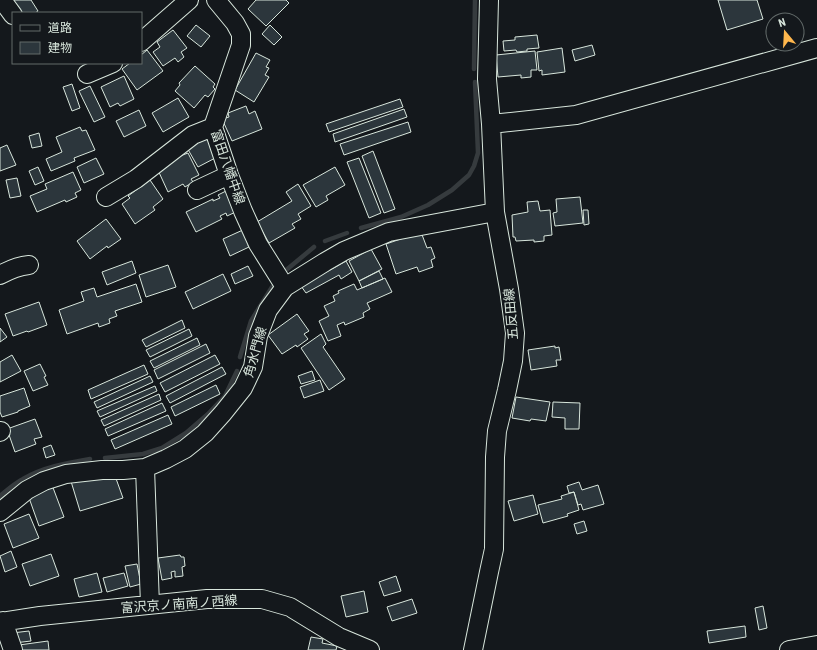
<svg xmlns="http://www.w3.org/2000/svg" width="817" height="650" font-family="'Roboto Condensed','Noto Sans JP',sans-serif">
<rect width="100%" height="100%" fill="#14181c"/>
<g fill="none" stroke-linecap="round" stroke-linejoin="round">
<!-- stream -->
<path stroke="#363b3e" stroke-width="4.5" d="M474 69 475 0
M361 228 401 217 428 205 452 190 469 175 474 166 478 153 475 82
M325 241 347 233
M285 271 314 247
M240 357 251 321 272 287
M105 458 143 454 162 448 186 433 208 414 225 396 237 371
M0 496C7 490 15 483 23 479 43 467 67 463 90 459"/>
</g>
<!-- building -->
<path fill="#2c363c" stroke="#d8e6dc" d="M8 0H31L38 11 35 13H16Z
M256 0H286L289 3 266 26 248 9Z
M718 0H757L763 19 727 30Z
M196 25 210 36 201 47 187 36Z
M270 25 282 37 274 45 262 34Z
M173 30 187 48 181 52 184 57 178 62 175 58 163 66 153 52 160 47 157 42Z
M537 35 539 48 527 49V51L517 52 516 50 504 51 503 41 515 40V37Z
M592 45 595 55 575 61 572 50Z
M562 48 565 72 542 75V70L539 71 537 52Z
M147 50 163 71 137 90 122 69 130 63H141V55Z
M535 51 537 70H531V77L521 78V75L498 77 496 55Z
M256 53 270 60 266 67 269 68 265 75 269 77 254 102 235 90Z
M195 66 215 84 213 87 215 89 208 97 205 95 194 108 175 91 180 85 179 83Z
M124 76 134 99 120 106 118 103 110 107 101 87Z
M72 84 80 108 72 111 63 87Z
M90 86 105 117 94 122 79 91Z
M178 98 189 117 163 132 152 113Z
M400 99 403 107 329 132 326 124Z
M246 106 249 114 255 111 262 129 232 141 222 119 229 117 228 113Z
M404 109 407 117 335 142 333 134Z
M139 110 146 126 124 137 116 121Z
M408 122 411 132 344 155 340 144Z
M80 127 82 131 86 130 95 150 74 158 75 161 51 171 46 159 62 152 56 137Z
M39 133 42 146 32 148 29 136Z
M207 134 219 156 198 167 186 146Z
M7 145 16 165 0 171V148Z
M373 151 395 209 384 213 362 156Z
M179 153 180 156 188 153 199 175 191 179 193 182 185 187 183 184 168 192 157 168Z
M96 158 104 174 84 183 77 167Z
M359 158 381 213 369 218 347 162Z
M38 167 44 181 35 185 29 171Z
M335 167 345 185 326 196 328 200 316 207 303 185Z
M73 172 81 190 75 193 77 197 66 202 65 200 37 212 30 196 47 189 45 184Z
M17 178 21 196 10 198 6 180Z
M150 180 163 199 153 207 155 210 135 224 122 204 130 198 128 196Z
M298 184 311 206 298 214 301 219 292 224 295 228 269 243 257 222 292 201 286 192Z
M230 189 240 210 227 216 226 213 220 216 222 219 196 232 186 212 213 199V201L220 198 218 195Z
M580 197 583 223 555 226 553 213 557 212 556 199Z
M538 201 540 211 550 210 552 235 544 236V241L534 242V240L516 241 515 237H513L512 215 528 212 527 202Z
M583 210H588L589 224 584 225Z
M106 219 121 239 108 248 107 246 90 259 77 241Z
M245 229 252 244 248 245 249 247 230 256 223 239Z
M421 232 427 248 431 247 435 258 431 260 433 267 419 272 417 267 396 274 386 244Z
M371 249 382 269 359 281 349 261Z
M132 261 136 273 107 285 102 272Z
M346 261 352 272 341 279 339 275 306 293 301 286Z
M168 265 176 287 146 297 139 275Z
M248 266 253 276 235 284 231 274Z
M379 271 383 279 362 288 359 281Z
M223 274 231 291 193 309 185 292Z
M385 278 392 292 367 303 370 309 363 313 364 317 345 325 344 322 337 325 341 336 328 341 319 321 329 316 324 306 335 301 333 296 339 293 338 291 354 284 357 290Z
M136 284 142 302 115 311 117 316 109 319 110 323 99 327 98 323 67 334 59 310 84 301 81 292 94 288 97 297Z
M39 302 47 325 28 332 27 331 13 336 5 314Z
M297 314 309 331 304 334 308 339 297 347 296 345 282 354 268 335Z
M182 320 185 328 146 347 142 340Z
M0 328 7 337 0 342Z
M189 329 192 336 150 357 146 350Z
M321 334 326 344 323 347 345 379 329 390 301 348Z
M197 338 200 345 154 368 150 361Z
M206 344 210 353 158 379 154 370Z
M555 346V348L559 347 561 360H556L557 366 531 370 528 350Z
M12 355 21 371 0 382V362Z
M215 355 220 364 165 392 160 383Z
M40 364 46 376 44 377 48 385 33 391 24 371Z
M144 365 148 374 91 399 88 390Z
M222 367 226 374 170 403 166 396Z
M312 371 315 380 301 384 298 376Z
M150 376 153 382 97 408 94 402Z
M320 380 324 391 304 398 300 387Z
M216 385 220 394 175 416 171 407Z
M155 386 157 391 100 417 97 411Z
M24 388 30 406 18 411V412L2 417 0 412V396Z
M159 394 161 400 104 426 101 420Z
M516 397 550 402 546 421 531 419 530 421 512 418Z
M553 402 580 403 579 429H565V418L552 417Z
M162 403 166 411 108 436 105 429Z
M168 415 172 424 115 449 111 440Z
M35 419 42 437 34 439 36 444 15 452 7 429Z
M51 445 55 455 46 458 43 448Z
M114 473 123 498 80 511 70 478Z
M579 482 582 490 598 485 604 504 583 510 581 504 578 505 574 492 569 493 567 486Z
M52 485 64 517 39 526 28 495Z
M574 492 579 510 567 514 568 516 543 523 538 505 562 499 561 496Z
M533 495 538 514 514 521 508 501Z
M29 514 39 538 13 548 4 524Z
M584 521 587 531 577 534 574 524Z
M11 551 17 567 5 572 0 556Z
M51 554 59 576 30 586 22 564Z
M180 555 181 557H184L185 566 182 567 183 576 175 577V571L171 572 172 578 162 580 158 558Z
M137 564 141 584 130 587 125 566Z
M97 573 102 592 79 597 74 579Z
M124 573 128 586 107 592 103 578Z
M396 576 401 591 384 596 379 582Z
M364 591 368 612 346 617 341 596Z
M412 599 417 613 392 621 387 607Z
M763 606 767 628 759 630 755 608Z
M745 626 746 637 709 643 707 631Z
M29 631 31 641 14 643 12 633Z
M311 637 323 639 322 643 337 646 336 650H308Z
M48 641 49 650H20L19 645Z"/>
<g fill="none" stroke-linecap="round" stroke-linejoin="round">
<defs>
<path id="minor" d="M2 0 13 15
M216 0 235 23 241 34V45L213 127 229 175 243 211 258 244 285 287
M141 42 189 0
M87 74 113 63
M491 124 576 115 817 48
M197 190 229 175
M106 197 136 179 193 135 213 127
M0 275C9 270 19 266 29 265
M0 432 1 431
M145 468 150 605
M0 512 27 490 44 481 66 474 102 470H123L145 468 166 459 185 449 205 433 223 413 243 388 253 367 258 336 268 310 285 287 325 262 344 251 389 232 495 212
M3 621 13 650
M0 622 40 616 207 599H262L290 607 339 637 370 650
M473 650 489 572 494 549 495 457 497 431 507 390 513 361 515 333 509 289 495 212 491 124 487 79 489 0
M789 650 817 645"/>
</defs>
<!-- minor casing -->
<use href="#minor" stroke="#d8e6dc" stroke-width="20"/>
<!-- minor -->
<use href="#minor" stroke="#14181c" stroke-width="18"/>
</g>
<g text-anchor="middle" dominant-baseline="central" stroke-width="3" stroke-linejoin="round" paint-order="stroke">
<!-- street labels -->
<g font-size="13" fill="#d8e6dc" stroke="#14181c">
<text transform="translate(228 167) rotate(71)">富田八幡中線</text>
<text transform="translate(511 314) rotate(-95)">五反田線</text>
<text transform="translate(255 352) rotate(-74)">角水門線</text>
<text transform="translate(179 604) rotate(-4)">富沢京ノ南南ノ西線</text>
</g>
</g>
<!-- legend -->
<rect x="12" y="12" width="130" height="52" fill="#14181c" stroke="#626a69"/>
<rect x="20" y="25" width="20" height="6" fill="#14181c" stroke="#626a69"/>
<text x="48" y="32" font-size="12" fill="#d8e6dc">道路</text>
<rect x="20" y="42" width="20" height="12" fill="#2c363c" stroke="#626a69"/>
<text x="48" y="52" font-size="12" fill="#d8e6dc">建物</text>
<!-- north arrow -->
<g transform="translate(785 32) rotate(342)"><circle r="19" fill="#14181c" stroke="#626a69"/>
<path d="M0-3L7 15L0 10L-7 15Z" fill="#ffb74d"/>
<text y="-6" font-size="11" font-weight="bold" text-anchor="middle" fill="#d8e6dc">N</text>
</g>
</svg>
